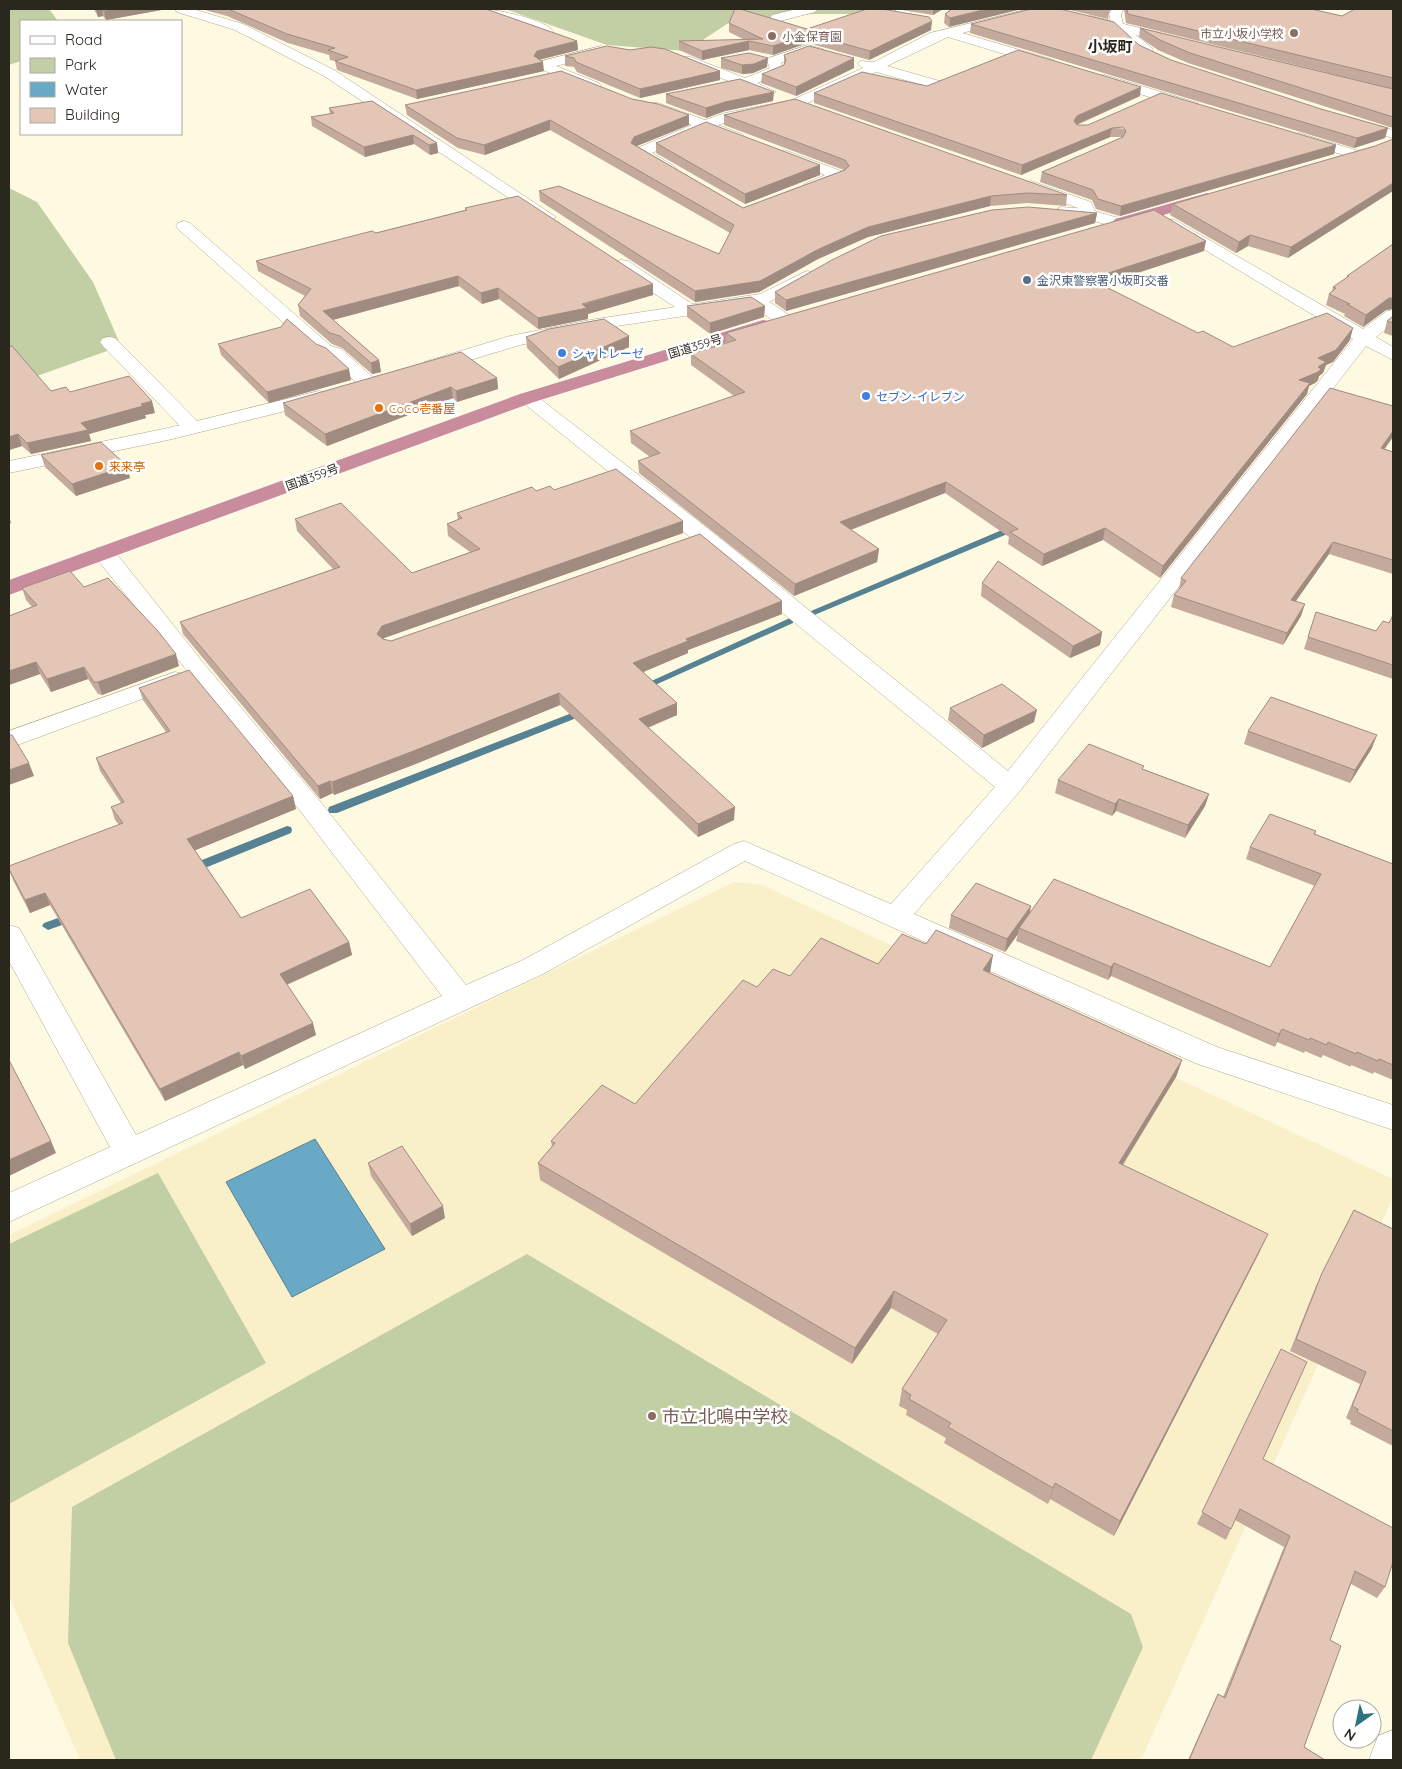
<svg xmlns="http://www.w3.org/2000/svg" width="1402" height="1769" font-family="Quicksand,'Noto Sans JP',sans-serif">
<rect width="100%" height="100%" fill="#fef9e1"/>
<!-- built -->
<path fill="#f9f0ca" d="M734 882 762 885 1393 1179V1197L1141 1760H80L9 1596V1235Z"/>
<!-- green -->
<path fill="#c2cea3" d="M9 9H49L58 21H21V61L9 65Z
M505 9H865L860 14H812L730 22 686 51 607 45Z
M9 188 37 202 93 282 121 346 9 386Z
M158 1173 266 1363 9 1504V1244Z
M527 1254 1131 1614 1143 1647 1091 1760H116L68 1643 72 1507Z"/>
<!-- water -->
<path fill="#69a9c6" stroke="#568293" d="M315 1139 385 1249 292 1297 226 1182Z"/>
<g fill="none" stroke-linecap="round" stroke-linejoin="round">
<!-- stream -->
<path fill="#568293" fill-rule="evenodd" d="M1016 524 1019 525V529L812 616 809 617 804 614Z
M790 618 793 619V623L644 690 641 691 636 688Z
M585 708 589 709 590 711 589 713 337 813H329L328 810 329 807Z
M287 826 291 827 292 830 291 833 195 872 191 873 185 869 187 866Z
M72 913 76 914 78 917 76 920 48 930 42 926 44 923Z"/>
<defs>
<path id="minor" d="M175 9H193L243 24 334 70 556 217 548 222 542 220 324 76 235 30 177 12Z
M475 9C493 8 543 18 554 32L553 35H543L504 19 477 12Z
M797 9H817L815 12 776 22 770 18 772 15Z
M895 9H909L911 12 908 18H900Z
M1029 9H1049L1047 12 962 33 1054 60 1056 63 1054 66H1044L948 37 887 66 943 82 945 85 943 88 938 89 876 72 801 106 729 121 718 125 742 134 744 137 742 140H732L705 130 652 153 674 166 677 169 674 172H664L633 152 635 149 692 125 648 109 646 106 648 103H658L705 120 725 113 792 100 863 68 858 64 860 61 874 62 930 33Z
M1091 16 1181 38 1182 41 1176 45 1087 23 1085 20 1087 17Z
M808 45 823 49 825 52 818 56 808 53 781 63 784 70 782 73 757 83 776 92 769 96 681 63 679 60 681 57H691L745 78 770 68 767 61 769 58Z
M601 46 606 47 608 50 606 53 556 66 599 83 601 86 599 89H589L538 68 536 65 538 62Z
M1105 75 1198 103 1200 106 1193 110 1100 82 1098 79 1100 76Z
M1299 133 1362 152 1364 155 1357 159 1294 140 1292 137Z
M784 150 844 172 847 175 844 178 814 190H804L801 187 804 184 825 175 779 157 777 154Z
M1031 181 1091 202 1096 214 1094 217H1082L1078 208 1026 189 1023 186Z
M1173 219 1363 329 1387 311 1393 310V323L1376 337 1393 347V360L1366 346 1019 792 914 914 1217 1047 1393 1105V1130L1195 1063 745 861 543 974 9 1222V1193L110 1147 9 961V925L19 928 136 1135 442 996 301 812 96 558 93 553 96 548 104 546 112 548 205 665 319 800 466 985 523 960 734 844 744 841 891 904 995 787 695 541 517 398 520 394H534L711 531 1008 771 1353 339 1167 227 1165 224Z
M184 221 190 223 331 346 341 349 376 380 378 384 376 388H362L329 357 319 354 178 229 176 226 178 223Z
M622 260 628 261 701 310 698 314H686L616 269 614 265 616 261Z
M756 296 762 297 789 315 792 319 789 323H777L750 305 747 301 750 297Z
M109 337 115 338 200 424 203 428 200 432H186L103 346 100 342 103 338Z
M175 672 183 674 187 679 183 684 9 748V731Z
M1393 1730V1760H1369L1378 1736Z"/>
<path id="tertiary" d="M1112 9H1124L1121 14 1123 25 1151 47 1153 50 1151 53H1141L1113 29 1109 14Z
M1351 118 1393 130V138L1346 125 1344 122Z
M1061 207 1088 209 1125 220 1127 223 1119 228 1087 219 1055 215 1053 212Z
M807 271 813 272 815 276 813 280 765 304 590 330 520 345 431 372 424 370 422 366 424 362 510 336 590 320 760 294Z
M319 391 326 393 329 397 326 401 168 440 9 473V461L168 428Z"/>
<path id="trunk" d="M1207 193 1215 198 1213 201 1121 227 1113 222 1115 219Z
M763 320 769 321 772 325 769 329 534 402 9 595V580L520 394Z"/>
</defs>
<!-- minor casing -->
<use href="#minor" stroke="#b0a98c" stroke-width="1"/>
<!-- tertiary casing -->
<use href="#tertiary" stroke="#b0a98c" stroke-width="1"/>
<!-- trunk casing -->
<use href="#trunk" stroke="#fff" stroke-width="1"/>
<!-- minor -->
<use href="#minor" fill="#fff" fill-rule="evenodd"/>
<!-- tertiary -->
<use href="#tertiary" fill="#fff" fill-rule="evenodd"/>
<!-- trunk -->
<use href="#trunk" fill="#c88c9c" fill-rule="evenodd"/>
</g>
<!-- wall -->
<path fill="#c4aa9d" d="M94 9H167L106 20 103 16 98 17Z
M201 9H486L577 41 578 50 539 60 544 71 417 99 337 70 335 61 330 60 329 55 288 43 227 16Z
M895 9H943L933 15Z
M952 9 949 27 944 23 945 14Z
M1066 9H1110L1108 19Z
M1124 9H1311L1342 16 1393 9V89L1126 23Z
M729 23 807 29 931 30 869 60 808 43 773 55 749 50 702 60 679 50V41L745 40 729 32Z
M971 24 1139 45 1171 60 1385 138 1354 148 970 33Z
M1140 28 1393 89V128L1188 63 1158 50 1139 37Z
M630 50 720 71V80L640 98 577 72 574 67 565 66V56Z
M784 55 854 68 796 96 761 83 762 74 784 65Z
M721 58 767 67 753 73 742 74 721 68Z
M927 86 1140 96 1077 125 1336 145 1334 154 1120 216 1096 209 1092 200 1040 182 1042 172 1122 138 1121 137H1110L1021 175 814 103V93Z
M666 94 773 101 725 111 706 118 666 103Z
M632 99 689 115V125L637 146 743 208 844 170 724 125V115L1067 195 1066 206 1027 203 990 206 868 237 818 259 759 292 695 302 540 201 539 191 719 254 730 233 550 130 485 155 458 148 407 115 405 105Z
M372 101 437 143 438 153 430 155 414 144 365 157 312 126 311 117 330 114 329 108Z
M656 143 820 175 745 204 656 153Z
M1375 146 1288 258 1248 246 1236 253 1170 215 1173 204Z
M465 208 653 295 588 314V319L538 329 499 299 482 304 459 286 333 320 379 360 381 372 372 374 342 348 332 344 300 316 298 305 305 296 258 271 256 261 376 233 465 210Z
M1097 213 1095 223 786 311 775 303V292Z
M1393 244V309L1386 310 1363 327 1344 316 1345 314 1326 305 1329 294 1332 291 1333 287 1346 278 1347 276Z
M1204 251 1102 285 1198 333 1233 347 1350 340 1333 362 1326 365 1323 373 1319 376 1318 380 1315 383 1309 386 1307 394 1160 578 1103 540 1042 566 1008 544 1009 537 945 493 851 530 879 549 877 562 794 596 639 473 638 461 650 457 631 443 630 431 734 396 691 365V354L726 343V333Z
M687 306H765L764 317 710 334 687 317Z
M1393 316V336L1384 333 1387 321Z
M629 336V347L559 379 527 348 526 337Z
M218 344 351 380 269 403 221 355Z
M9 346 51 391 70 392 155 413 145 415 146 418 89 434 91 441 31 454 22 446 9 450Z
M497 378 498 389 457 402 453 398 327 446 285 415 283 403Z
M1385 449 1393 452V574L1329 554 1296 601 1301 616 1283 645 1171 607 1174 595 1179 589 1181 578Z
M41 455 127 466 130 478 76 496 45 467Z
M554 490 683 533 384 638V640L391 641 782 601V614L688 650V653L643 672 677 703V715L648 728 734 820 698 837 560 705 413 765 334 795 333 793 320 799 183 634 180 622 333 569 297 531 295 519 412 573 470 552 448 536 447 524 458 520 457 513 536 491Z
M982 583 1102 632 1100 645 1070 658 981 596Z
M84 587 179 666 102 695 98 694 88 679 51 692 40 674 9 685V616L32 607 26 600 22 588Z
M1316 612 1376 631 1389 623 1393 615V679L1304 649Z
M139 688 293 796 296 809 195 850 241 918 349 942 352 955 287 985 316 1035 245 1069 243 1065 165 1101 50 905 30 913 13 880 9 870 119 825 115 820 111 807 121 803 100 771 96 758 166 732 143 700Z
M950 708 1034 722 982 748 948 720Z
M1248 731 1372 748 1350 783 1244 744Z
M1143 769 1209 794 1205 806 1185 838 1116 811 1112 816 1055 793 1058 780Z
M1316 831 1315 834 1393 864V1080L1374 1072 1373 1074 1351 1065V1067L1323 1055 1321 1058 1305 1051 1304 1053 1277 1042 1275 1047 1111 976 1108 980 1016 941 1018 934 1005 952 949 928 951 915 1030 913 1270 967 1315 886 1246 859 1250 847Z
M878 964 990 973 1182 1060 1176 1077 1123 1165 1260 1251 1114 1536 1050 1499 1048 1504 944 1443 946 1438 906 1415 907 1410 899 1406 902 1389 938 1334 891 1308 852 1364 540 1180 538 1163 552 1147 551 1141 635 1104 757 987 790 976Z
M368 1163 445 1218 412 1236 371 1176Z
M1354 1210 1393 1229V1446L1350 1424 1351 1421 1346 1418 1360 1384 1290 1351 1316 1286Z
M1281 1349 1263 1459 1385 1587 1377 1598 1351 1584 1330 1640 1304 1747 1325 1760H1188L1213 1704 1218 1694 1223 1697 1284 1547 1235 1520 1226 1540 1197 1524Z"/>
<!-- shaded-wall -->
<path fill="#a08b80" d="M96 9H102L103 16 98 17Z
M116 9H167L106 20 104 11Z
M933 9H943L933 15Z
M987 9H1022L949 27 950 18Z
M932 21 931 30 869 60 870 51Z
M809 34 808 43 773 55V46Z
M577 41 578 50 538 60 543 62 544 71 417 99 416 90 534 56 537 51Z
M749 41V50L702 60V51Z
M768 58 767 67 753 73 742 74V65Z
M854 58V68L796 96V87Z
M720 71V80L640 98V89Z
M1141 87 1140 96 1075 125 1074 121 1077 116Z
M774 92 773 101 725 111 706 118V108L725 102Z
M689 115V125L634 147 631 143 634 137Z
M550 120V130L485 155 484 145Z
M1112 128 1110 137 1021 175 1022 165Z
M1388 128 1385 138 1354 148 1357 138Z
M413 135 414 144 365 157 364 147Z
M437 143 438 153 430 155 429 145Z
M1336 145 1334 154 1120 216 1121 206Z
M820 165V175L745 204V194Z
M1393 183V191L1288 258 1291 247Z
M991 196 990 206 868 237 818 259 759 292 695 302V291L819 249 868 227Z
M1097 213 1095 223 786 311V300Z
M1250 235 1248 246 1236 253 1239 242Z
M1206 241 1204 251 1088 289 1090 279Z
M458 276 459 286 325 322 323 311Z
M653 284V295L588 314V319L538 329V318Z
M498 288 499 299 482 304 481 293Z
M1389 298H1393V309L1386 310 1363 327 1366 315Z
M765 306 764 317 710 334V323Z
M1353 328 1350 340 1333 362 1326 365 1323 373 1319 376 1318 380 1315 383 1309 386 1307 394 1160 578 1163 566 1299 380 1318 358Z
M629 336V347L559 379 558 367Z
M379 360 381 372 372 374 371 363Z
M349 369 351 380 269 403 267 392Z
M497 378 498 389 457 402 456 391Z
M451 387 453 398 327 446 325 434Z
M152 401 155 413 145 415 146 418 89 434 91 441 31 454 27 443 81 423Z
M1393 431V437L1377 460 1381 448Z
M18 434 22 446 9 450V437Z
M127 466 130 478 76 496 72 484Z
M946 482 945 493 839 534 840 522Z
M9 516 11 523 9 524Z
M683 521V533L384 638 380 646 377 634 382 626Z
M1105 528 1103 540 1042 566 1044 554Z
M1333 542 1329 554 1288 612 1291 600Z
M879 549 877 562 794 596 795 584Z
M782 601V614L688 650V653L634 676 633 663 686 639Z
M1305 604 1301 616 1283 645 1287 633Z
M1102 632 1100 645 1070 658 1073 646Z
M176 654 179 666 102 695 98 682Z
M36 662 40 674 9 685V671Z
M84 667 88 679 51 692 47 679Z
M559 693 560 705 413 765 334 795 332 782Z
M677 703V715L639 731V719Z
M1037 710 1034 722 982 748 984 735Z
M1377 735 1372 748 1350 783 1355 770Z
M29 763 34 776 9 785V770Z
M330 781 333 793 320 799 318 786Z
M1209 794 1205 806 1185 838 1188 825Z
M293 796 296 809 191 852 187 839Z
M1119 799 1116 811 1112 816 1115 804Z
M735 807 734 820 698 837V824Z
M45 893 50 905 30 913 25 900Z
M1031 906 1029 919 1019 928 1018 934 1005 952 1007 939Z
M349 942 352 955 283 986 280 974Z
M993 955 990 973 983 970Z
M1114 963 1111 976 1108 980 1111 967Z
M313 1023 316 1035 245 1069 241 1056Z
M1282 1029 1277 1042 1275 1047 1279 1034Z
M239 1052 243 1065 165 1101 160 1089Z
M1182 1060 1176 1077 1113 1180 1119 1163Z
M51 1141 56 1153 9 1176V1160Z
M443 1206 445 1218 412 1236 410 1224Z
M1268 1234 1260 1251 1114 1536 1120 1521Z
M894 1291 891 1308 852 1364 855 1348Z
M1055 1483 1050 1499 1048 1504 1053 1488Z"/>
<!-- building -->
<path fill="#e4c6b7" stroke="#a08b80" d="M102 9H116L104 11Z
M228 9H486L577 41 537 51 534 56 543 62 416 90 335 61 348 57 328 50 335 48 287 34Z
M735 9H740L807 29 867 9H882L929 17 932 21 870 51 809 34 773 46 749 41 702 51 679 41 763 39 729 23Z
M952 9H987L950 18 945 14Z
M1031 9H1060L1114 22 1139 45 1171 60 1321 109 1388 128 1357 138 971 24Z
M1127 9H1311L1342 16 1355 9H1393V78L1128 14Z
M1140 28 1393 89V117L1190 53 1160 40Z
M607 46 630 50 651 47 665 49 720 71 640 89 576 62 574 58 565 56Z
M809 46 854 58 796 87 762 74 784 65 786 60 784 55Z
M1018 50 1141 87 1077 116 1074 121 1077 125H1088L1161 93 1336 145 1121 206 1098 199 1093 190 1042 172 1123 137 1126 131 1123 127 1112 128 1022 165 814 93 862 72 927 86Z
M749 53 768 58 754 64 742 65 721 58Z
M561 71 632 99 658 104 689 115 634 137 631 143 743 208 845 170 849 166 845 160 724 115 795 99 1067 195 1028 193 991 196 868 227 819 249 760 281 695 291 539 191 559 186 719 254 734 225 550 120 484 145 457 138 405 105Z
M740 79 774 92 725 102 706 108 666 94Z
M372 101 437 143 429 145 413 135 364 147 311 117 334 113 329 108Z
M706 122 820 165 745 194 656 143Z
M1393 139V183L1291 247 1250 235 1239 242 1173 204 1375 146Z
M518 196 653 284 582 304 587 308 538 318 498 288 481 293 458 276 323 311 379 360 371 363 340 336 330 333 298 305 311 289 256 261 372 231 376 233 467 210 465 208Z
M1028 207 1097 213 786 300 775 292 832 260 881 236 992 210Z
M1154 210 1206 241 1090 279 1198 333 1203 331 1233 347 1327 313 1353 328 1336 350 1318 358 1326 362 1318 367 1321 369 1318 372 1299 380 1310 383 1163 566 1105 528 1044 554 1010 532 1018 529 946 482 840 522 879 549 795 584 638 461 660 453 630 431 745 392 691 354 736 340 726 333Z
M1393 244V298H1389L1366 315 1347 304H1350L1329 294 1336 288 1333 287 1349 276H1347Z
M751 297 765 306 710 323 687 306Z
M1393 316V323L1387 321Z
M287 319 316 344 326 348 349 369 267 392 218 344 281 327Z
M604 319 629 336 558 367 526 337 549 329Z
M9 346H12L51 391 66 387 70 392 129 376 152 401 141 404 143 406 81 423 88 430 27 443 18 434 9 437Z
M461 352 497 378 456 391 451 387 325 434 283 403Z
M1330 388 1393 406V431L1381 448 1393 452V560L1333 542 1291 600 1305 604 1287 633 1174 595 1186 581 1181 578Z
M101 442 127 466 72 484 41 455Z
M616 469 683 521 382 626 377 634 383 639 391 641 700 534 782 601 686 639 688 641 633 663 677 703 639 719 735 807 698 824 559 693 411 752 332 782 330 781 318 786 180 622 340 567 295 519 341 503 412 573 480 549 447 524 462 518 457 513 532 487 536 491 550 486 554 490Z
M998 561 1102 632 1073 646 982 583Z
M70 571 84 587 108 578 157 630 176 654 98 682H94L84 667 47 679 36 662 9 671V616L37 605 22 588Z
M1316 612 1376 631 1383 621 1389 623 1393 615V665L1308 637Z
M189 670 293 796 187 839 241 918 310 889 349 942 280 974 313 1023 241 1056 239 1052 160 1089 45 893 25 900 9 869V866L123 823 111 807 124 802 96 758 170 731 139 688Z
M1002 684 1037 710 984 735 950 708Z
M1271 697 1377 735 1355 770 1248 731Z
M9 735H12L29 763 9 770Z
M1089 744 1144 766 1142 769 1209 794 1188 825 1119 799 1115 804 1058 780Z
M1270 814 1316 831 1314 834 1393 864V1065L1379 1059 1378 1061 1357 1052 1356 1054 1328 1042 1327 1045 1310 1038 1309 1040 1282 1029 1279 1034 1114 963 1111 967 1019 928 1054 879 1270 967 1321 874 1250 847Z
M976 883 1031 906 1007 939 951 915Z
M936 930 993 955 983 970 1182 1060 1119 1163 1268 1234 1120 1521 1055 1483 1053 1488 948 1427 951 1423 909 1399 911 1395 902 1389 947 1320 894 1291 855 1348 538 1163 555 1143 551 1141 602 1085 635 1104 743 980 757 987 773 969 790 976 821 938 878 964 902 934 926 944Z
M9 1060 51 1141 9 1160Z
M402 1146 443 1206 410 1224 368 1163Z
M1354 1210 1393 1229V1431L1357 1412 1358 1409 1352 1406 1366 1372 1296 1339 1322 1273Z
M1281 1349 1307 1362 1263 1459 1393 1528V1562L1385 1587 1355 1571 1330 1640 1341 1646 1304 1747 1325 1760H1189L1218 1694 1225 1698 1290 1536 1240 1509 1231 1529 1202 1512Z"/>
<!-- markers -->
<g fill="#8d6e63" stroke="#fff" stroke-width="2">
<circle cx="1294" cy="33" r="5"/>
<circle cx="772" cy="36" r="5"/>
<circle cx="652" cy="1416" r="5"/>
</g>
<circle fill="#5c6f8a" stroke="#fff" stroke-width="2" cx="1027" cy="280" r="5"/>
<g fill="#3f7fe0" stroke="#fff" stroke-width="2">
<circle cx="562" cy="353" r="5"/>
<circle cx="866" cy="396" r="5"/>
</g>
<g fill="#e8710a" stroke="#fff" stroke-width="2">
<circle cx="379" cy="408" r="5"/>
<circle cx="99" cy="466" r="5"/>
</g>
<g text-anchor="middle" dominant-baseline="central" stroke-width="5" stroke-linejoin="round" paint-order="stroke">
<!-- far-education labels -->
<g font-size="12" fill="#785e54" stroke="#fff" text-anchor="end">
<text x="1284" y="33">市立小坂小学校</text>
<text x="782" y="36" text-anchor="start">小金保育園</text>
</g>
<!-- far-service labels -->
<g font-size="12" fill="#4e5e75" stroke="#fff" text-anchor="start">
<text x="1037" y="280">金沢東警察署小坂町交番</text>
</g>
<!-- far-street labels -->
<g font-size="12" fill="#2a271c" stroke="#fff">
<text transform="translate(695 346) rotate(-17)">国道359号</text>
<text transform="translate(312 477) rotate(-20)">国道359号</text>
</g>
<!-- far-shop labels -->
<g font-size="12" fill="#366cbe" stroke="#fff" text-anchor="start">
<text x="572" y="353">シャトレーゼ</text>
<text x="876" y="396">セブン-イレブン</text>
</g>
<!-- far-food labels -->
<g font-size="12" fill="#c56008" stroke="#fff" text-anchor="start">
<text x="389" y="408">CoCo壱番屋</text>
<text x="109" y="466">来来亭</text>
</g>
<!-- far-quarter labels -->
<g font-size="15" font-weight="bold" fill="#2a271c" stroke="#fff">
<text x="1110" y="46">小坂町</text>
</g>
<!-- near-education labels -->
<g font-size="18" fill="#785e54" stroke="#fff" text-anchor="start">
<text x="662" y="1416">市立北鳴中学校</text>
</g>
</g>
<!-- border -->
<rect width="1402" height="1769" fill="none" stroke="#2a271c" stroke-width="20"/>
<!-- legend -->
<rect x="20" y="20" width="162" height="115" fill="#ffffff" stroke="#aaa9a4"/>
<rect x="30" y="36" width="25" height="8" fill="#ffffff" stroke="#aaa9a4"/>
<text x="65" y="45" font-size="15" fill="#2a271c">Road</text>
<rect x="30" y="58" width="25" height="15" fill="#c2cea3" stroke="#aaa9a4"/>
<text x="65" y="70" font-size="15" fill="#2a271c">Park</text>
<rect x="30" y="82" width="25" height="15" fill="#69a9c6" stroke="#aaa9a4"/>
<text x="65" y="95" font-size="15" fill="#2a271c">Water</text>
<rect x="30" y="108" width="25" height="15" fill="#e4c6b7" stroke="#aaa9a4"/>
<text x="65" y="120" font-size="15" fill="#2a271c">Building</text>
<!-- north arrow -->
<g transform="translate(1357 1724) rotate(213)"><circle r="24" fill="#ffffff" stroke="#aaa9a4"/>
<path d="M0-4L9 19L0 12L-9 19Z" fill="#2a747b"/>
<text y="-8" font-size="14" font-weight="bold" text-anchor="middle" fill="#2a271c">N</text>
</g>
</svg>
